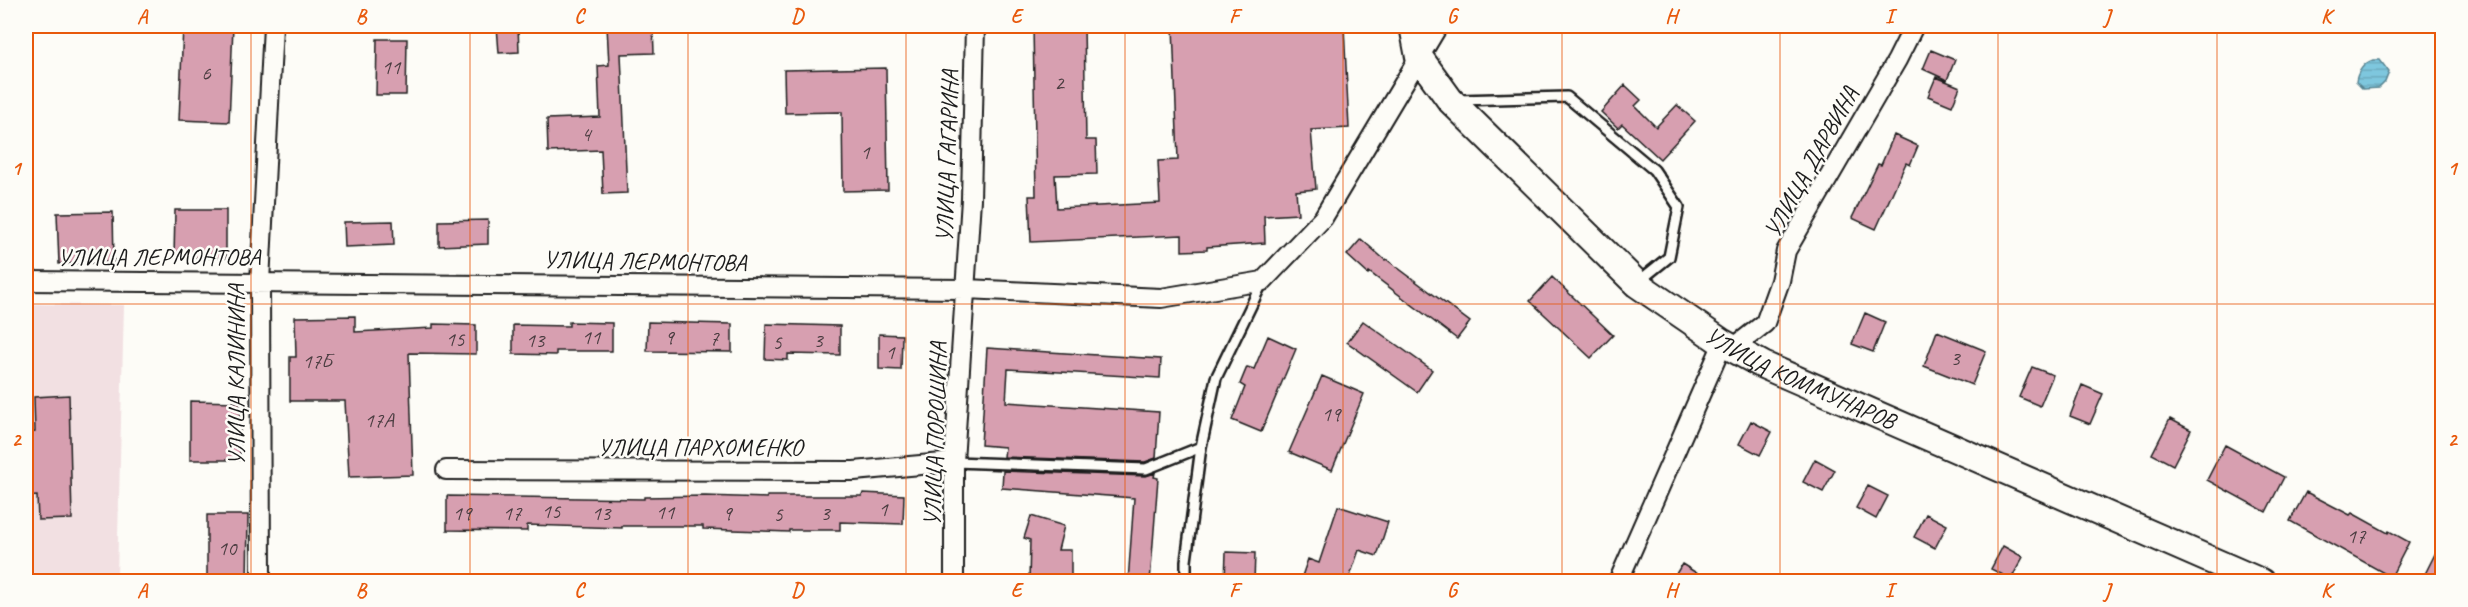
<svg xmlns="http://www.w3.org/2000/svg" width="2468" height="607" font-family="Caveat,sans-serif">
<defs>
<pattern id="water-rules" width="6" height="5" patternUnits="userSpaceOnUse" patternTransform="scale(1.5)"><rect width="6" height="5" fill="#7ec7de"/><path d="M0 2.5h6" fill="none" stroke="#6caabe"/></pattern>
</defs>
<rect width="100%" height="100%" fill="#fdfcf7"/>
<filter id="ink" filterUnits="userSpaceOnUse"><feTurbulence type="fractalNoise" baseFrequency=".0167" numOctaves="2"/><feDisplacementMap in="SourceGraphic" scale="12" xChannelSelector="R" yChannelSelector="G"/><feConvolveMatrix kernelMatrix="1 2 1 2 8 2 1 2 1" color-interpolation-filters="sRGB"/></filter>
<g filter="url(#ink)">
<!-- built -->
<path fill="#f2e0e2" d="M26 304 124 305 117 576 26 575Z"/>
<!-- water -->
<path fill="url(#water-rules)" stroke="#578390" stroke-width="1.5" d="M2373 60H2380L2389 72 2385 82 2379 88 2363 89 2356 82C2357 72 2364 63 2373 60Z"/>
<!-- building -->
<path fill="#d79fb0" stroke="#1c1c1c" stroke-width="1.5" d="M183 26H233L229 122 179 120Z
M497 26H518L519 52 499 53Z
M607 26H653L654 53 621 54 627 193 603 194 601 150 548 152 547 119 600 117 598 66 609 65Z
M1033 26H1084L1086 140H1096L1097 174 1055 175 1057 208 1160 203 1158 161 1178 160 1173 26H1344L1349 128 1311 130 1316 189 1296 191 1298 214 1264 216 1265 243 1207 247V250L1182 251V235L1031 242 1029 196H1036Z
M377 39H407L406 95H376Z
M1931 50 1955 60 1947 80 1923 69Z
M886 68 888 190 843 191 842 112 785 113 784 70Z
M1936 77 1960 87 1952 106 1928 96Z
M1625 85 1641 100 1635 106 1656 127 1677 105 1695 121 1660 159 1622 124 1618 128 1601 112Z
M1894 135 1918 146 1910 165 1906 163 1876 229 1852 218 1878 164 1881 165Z
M175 210H226V258L174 257Z
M113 212 114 262 59 264 57 213Z
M488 220V244L439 246V221Z
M393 221 394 245 345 247 344 222Z
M1361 239 1385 260 1386 259 1470 322 1457 339 1369 272 1368 274 1347 255Z
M1552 277 1613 335 1591 358 1530 301Z
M1865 313 1885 322 1873 352 1852 344Z
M355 316V332L433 328V324L476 325V354L409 353 413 475 349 477 345 401H290V357H296L295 317Z
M1363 321 1432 370 1417 392 1347 342Z
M569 322 612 323V351H556V355L513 354V325L569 326Z
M648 322 732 324V352L647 351Z
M766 324 840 326V355L788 354V360L765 359Z
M1937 331 1986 351 1972 385 1924 366Z
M879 334 902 335 901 370 879 369Z
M1268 336 1296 349 1261 432 1232 420 1245 387 1240 384 1247 367 1254 369Z
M987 348 1161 359 1160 378 1008 369 1006 402 1159 412 1156 458 1145 462 1004 457 1005 447 981 445Z
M2032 367 2053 375 2040 406 2019 397Z
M1322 376 1364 394 1332 470 1289 452Z
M2082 385 2103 394 2090 424 2070 416Z
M69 395 72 519 38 520 37 496 26 497V433L35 432 34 397Z
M190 401 240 402V460H190Z
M2170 419 2191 430 2173 465 2152 454Z
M1751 421 1772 432 1760 455 1739 444Z
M2225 445 2284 477 2266 512 2207 480Z
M1815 459 1835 470 1823 492 1803 482Z
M1003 471 1146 476 1155 473 1154 477 1158 478 1150 582H1128L1134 498 1002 488Z
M1868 486 1888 496 1876 519 1856 508Z
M2306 492 2350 515 2352 513 2388 533 2389 531 2409 542 2391 577 2290 521Z
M863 493 904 495 903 524 840 522V530H789V532L703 529V526H622V528L527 525V531L447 530V496L644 499V497L705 496 767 498V496H862Z
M1338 506 1388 522 1377 556 1359 550 1348 582H1300L1308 559 1319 563Z
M1926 514 1947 525 1935 548 1914 537Z
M207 515H248L247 582H207Z
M1031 516 1064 526 1058 550H1071V582H1029L1030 540 1024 538Z
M2442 540V582H2421Z
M2003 546 2023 557 2011 579 1991 569Z
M1226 552 1255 553 1254 582H1225Z
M1682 564 1711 582H1671Z"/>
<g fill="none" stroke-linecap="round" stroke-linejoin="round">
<defs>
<path id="lane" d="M1457 100 1567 97 1654 170 1679 207 1669 257 1638 282
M1201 447 1216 378 1263 281
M954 462 1146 469 1201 447 1186 561V582"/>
<path id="street" d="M26 281 966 289 1161 298 1263 281 1323 218 1438 26
M1732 349 1765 323 1780 281 1786 251 1897 60 1914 26
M446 470 854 471 954 462
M261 582 260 282 273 26
M954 582V462L971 199 975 26
M1618 582 1723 343"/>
<g id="secondary">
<path id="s1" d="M1413 26 1419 57 1450 100 1637 284 1723 343 1763 365 2261 582"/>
</g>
</defs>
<!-- lane casing -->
<use href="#lane" stroke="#1c1c1c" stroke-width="14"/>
<!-- street casing -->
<use href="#street" stroke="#1c1c1c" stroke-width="22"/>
<!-- secondary casing -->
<use href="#secondary" stroke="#1c1c1c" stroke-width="30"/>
<!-- lane -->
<use href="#lane" stroke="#fdfcf7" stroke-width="9"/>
<!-- street -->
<use href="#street" stroke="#fdfcf7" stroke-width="18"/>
<!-- secondary -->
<use href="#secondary" stroke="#fdfcf7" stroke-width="26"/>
</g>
</g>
<!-- grid -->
<path fill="none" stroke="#e8590c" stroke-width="1.5" stroke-opacity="0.55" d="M251 26V582M470 26V582M688 26V582M906 26V582M1125 26V582M1343 26V582M1562 26V582M1780 26V582M1998 26V582M2217 26V582M26 304H2442"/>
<g text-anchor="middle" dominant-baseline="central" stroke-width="5" stroke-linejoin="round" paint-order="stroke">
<!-- number labels -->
<g font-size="21" fill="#4b3d41">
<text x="391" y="67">11</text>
<text x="206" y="73">6</text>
<text x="1059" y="83">2</text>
<text x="586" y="134">4</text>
<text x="865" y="152">1</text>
<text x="591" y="337">11</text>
<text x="669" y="337">9</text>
<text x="714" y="338">7</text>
<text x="455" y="339">15</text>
<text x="535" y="340">13</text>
<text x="818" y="340">3</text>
<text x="777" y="342">5</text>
<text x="890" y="352">1</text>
<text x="1955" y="358">3</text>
<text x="317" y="361">17Б</text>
<text x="1331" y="414">19</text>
<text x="379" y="420">17А</text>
<text x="883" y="509">1</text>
<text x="551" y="511">15</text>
<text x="665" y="512">11</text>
<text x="462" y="513">19</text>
<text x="512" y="513">17</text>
<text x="601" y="513">13</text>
<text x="727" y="513">9</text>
<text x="825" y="513">3</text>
<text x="778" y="514">5</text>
<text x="2356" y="536">17</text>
<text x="227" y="548">10</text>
</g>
<!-- street labels -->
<g font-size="24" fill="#1c1c1c" stroke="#fdfcf7">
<text transform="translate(947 156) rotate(-88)">УЛИЦА ГАГАРИНА</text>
<text transform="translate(1811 162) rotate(-61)">УЛИЦА ДАРВИНА</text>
<text x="159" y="257">УЛИЦА ЛЕРМОНТОВА</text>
<text transform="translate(645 261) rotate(1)">УЛИЦА ЛЕРМОНТОВА</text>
<text transform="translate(236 375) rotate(-90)">УЛИЦА КАЛИНИНА</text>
<text stroke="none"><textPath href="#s1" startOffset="536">УЛИЦА КОММУНАРОВ</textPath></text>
<text transform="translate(935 434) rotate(-88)">УЛИЦА ПОРОШИНА</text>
<text x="700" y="447">УЛИЦА ПАРХОМЕНКО</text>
</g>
</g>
<!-- margin -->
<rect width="2468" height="607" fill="none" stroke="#fdfcf7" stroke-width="66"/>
<rect x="33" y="33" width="2402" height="541" fill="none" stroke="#e8590c" stroke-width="2"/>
<g font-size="20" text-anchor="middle" font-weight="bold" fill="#e8590c">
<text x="142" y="23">A</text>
<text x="361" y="23">B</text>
<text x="579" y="23">C</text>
<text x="797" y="23">D</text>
<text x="1016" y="23">E</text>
<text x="1234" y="23">F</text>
<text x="1452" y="23">G</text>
<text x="1671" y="23">H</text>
<text x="1889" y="23">I</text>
<text x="2107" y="23">J</text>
<text x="2326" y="23">K</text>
<text x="16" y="175">1</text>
<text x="2452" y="175">1</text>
<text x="16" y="446">2</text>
<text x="2452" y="446">2</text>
<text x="142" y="597">A</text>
<text x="361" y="597">B</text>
<text x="579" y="597">C</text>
<text x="797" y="597">D</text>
<text x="1016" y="597">E</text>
<text x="1234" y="597">F</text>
<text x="1452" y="597">G</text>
<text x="1671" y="597">H</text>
<text x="1889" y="597">I</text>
<text x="2107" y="597">J</text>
<text x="2326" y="597">K</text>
</g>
</svg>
